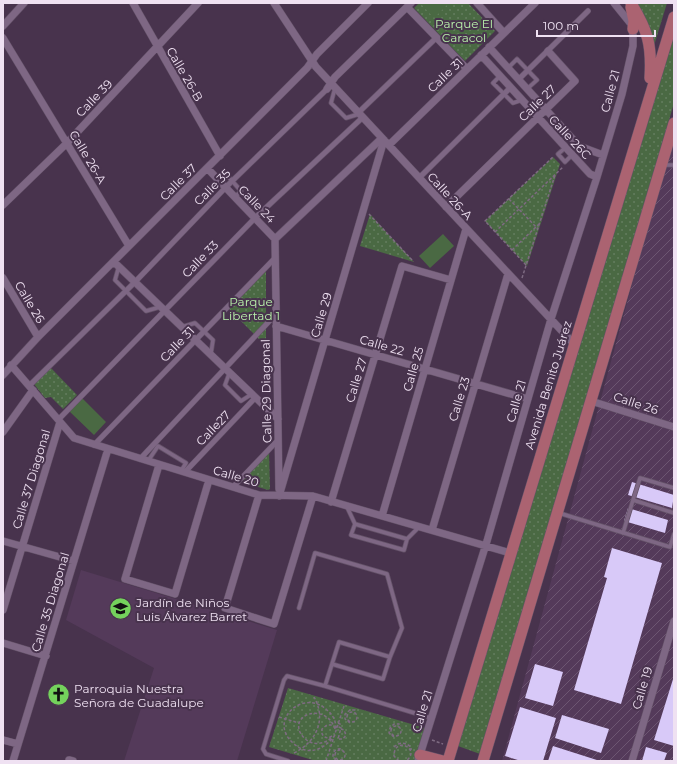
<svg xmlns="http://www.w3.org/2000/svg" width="677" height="764" font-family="Montserrat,sans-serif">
<defs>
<pattern id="industrial-furrows" width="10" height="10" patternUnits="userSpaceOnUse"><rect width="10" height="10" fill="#543a5a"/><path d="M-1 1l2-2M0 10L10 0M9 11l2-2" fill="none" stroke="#6d5672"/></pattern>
<pattern id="green-dots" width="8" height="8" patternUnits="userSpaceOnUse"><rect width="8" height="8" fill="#4a6943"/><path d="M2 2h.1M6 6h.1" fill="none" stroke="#647e5f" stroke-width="1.8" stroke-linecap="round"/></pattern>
</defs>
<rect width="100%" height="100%" fill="#48334d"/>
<!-- built -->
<path fill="#543a5a" d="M81 570 277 630 237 761H124L154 668 66 620Z"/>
<!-- industrial -->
<path fill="url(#industrial-furrows)" d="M674 131V761H502Z"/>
<!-- green -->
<path fill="url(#green-dots)" d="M419 3H468L495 31 465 61 414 8Z
M635 3H667L653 49Z
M674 28V103L601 352 480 754 458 746Z
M553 157 560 164 527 266 485 221Z
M370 214 414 262 360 246Z
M266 271V346L229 309Z
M51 368 77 395 63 409 51 397 45 398 34 384Z
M269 450 270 489 268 490 239 481Z
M288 688 425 728 415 761H316L269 747Z"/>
<!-- pitch -->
<path fill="#4a6943" d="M424 3H449L434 18 422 5Z
M443 234 454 246 430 268 419 256Z
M82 398 106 422 94 435 69 411Z"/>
<!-- building -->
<path fill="#d8c9f8" d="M632 482 674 495 672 508 628 495Z
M628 508 668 520 665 533 624 521Z
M612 548 662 563 621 704 574 690 607 578 604 577Z
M535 664 563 672 553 706 525 698Z
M674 676V746L654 740Z
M520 707 556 718 543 761H521L505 756Z
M562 715 609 729 601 753 555 738Z
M553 746 600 761H548Z
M646 747 667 753 664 761H642Z"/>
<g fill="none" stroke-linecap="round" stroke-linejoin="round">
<defs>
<path id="service" d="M508 68 517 59 537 80 527 89
M500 76 493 83 513 103 522 100
M335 88 331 103 346 118 359 114
M565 148 558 154 565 162 572 155
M663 165H674
M219 180 226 174 241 191 235 197
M119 266 115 280 146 311 160 307
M182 327 195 323 213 340 211 353
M229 374 225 385 241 401 252 394
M148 461 158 446 186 463 181 471
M633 500 640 478 674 488
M347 507 355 524
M559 513 670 547 674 534
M623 533 633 500 674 513
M407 539 355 524 351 535 404 550 407 539 419 527
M299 608 315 553 387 574 402 628 390 657
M325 686 332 664 383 679 390 657 339 642 332 664
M288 761 266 754 263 749 284 680 287 676 325 686 431 718"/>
<path id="pedestrian" d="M519 79 588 11
M358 113 436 38
M419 178 510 88
M29 386 135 282 226 187 327 89
M58 420 255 218 362 118
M94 445 275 258
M140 459 276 314
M185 472 255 398
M233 487 278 440"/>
<path id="minor" d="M133 3 220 156
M274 3 316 67 574 344
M477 3 504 33
M407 7 467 69
M3 26 24 3
M3 38 129 246
M489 47 579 146 603 155
M481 55 590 174 597 177
M327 89 335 77 411 3
M389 145 535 3
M207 168 275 239
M3 205 67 143 198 3
M446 207 575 81 548 51
M275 239 279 489
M275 239 382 138
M114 262 278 419
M3 278 38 337
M276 326 528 399
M11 365 74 438 259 495 313 496 510 553
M3 375 38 337 307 68 317 54 368 3
M591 401 674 427
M3 432 33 390
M159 465 125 579 175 594 209 480
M259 495 225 608 274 624 313 496
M279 496 384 140
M331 502 402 266 451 280
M382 516 466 229
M432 530 508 274
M3 541 74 561
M3 610 60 422
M3 643 46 656
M3 740 18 744
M13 761 108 449
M69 761V760L73 761
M418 761 487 541 551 319 597 177 622 94 633 46V35L631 24 614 3
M632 761 674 621"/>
<path id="primary" d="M631 3C648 31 652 45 650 78
M631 7 634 21 633 29
M420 755 443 761
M448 761 674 17
M483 761 674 123"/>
</defs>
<!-- service casing -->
<use href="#service" stroke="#645268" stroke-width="5"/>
<!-- pedestrian casing -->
<use href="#pedestrian" stroke="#645268" stroke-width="6"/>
<!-- minor casing -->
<use href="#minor" stroke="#645268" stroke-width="8"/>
<!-- primary casing -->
<use href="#primary" stroke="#645268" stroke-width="12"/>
<!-- path -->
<path stroke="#7e6b82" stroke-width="1.5" stroke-dasharray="3 2" stroke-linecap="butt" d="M509 199 538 229
M369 214 413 261
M495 232 563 167
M512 250 539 224
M526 265 485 221 553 157
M522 278 555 175
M347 717a5 5 0 1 1 10 0a5 5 0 1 1-10 0Z
M279 717 299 723
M338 723 340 724 339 727 341 728 338 739H343L346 735 344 730 341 729
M350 723 345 719V714L350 710H355L354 712
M391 731a5 5 0 1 1 10 0a5 5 0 1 1-10 0Z
M335 735C324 750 308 757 293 743 267 720 304 688 327 710 334 716 336 721 336 731
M332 736 328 738C323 737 321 734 322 729L327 725H331L334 727
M394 737 389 733 390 728 394 724H399L398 726
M331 738C325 743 318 745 310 742 307 741 303 737 301 734 289 714 326 702 335 729
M432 740 443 744
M394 747C399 742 405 742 411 747V750
M335 755a5 5 0 1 1 10 0a5 5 0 1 1-10 0Z
M294 753C316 742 327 720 314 697
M326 761 344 706
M336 761 333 756C333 751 336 748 342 749
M399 761 394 756C394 735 422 749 406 761"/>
<!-- service -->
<use href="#service" stroke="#7e6784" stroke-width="3.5"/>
<!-- pedestrian -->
<use href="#pedestrian" stroke="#7e6784" stroke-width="5"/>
<!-- minor -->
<use href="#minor" stroke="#7e6784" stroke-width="7"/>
<!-- primary -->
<use href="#primary" stroke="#ab6371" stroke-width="11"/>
</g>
<!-- icons -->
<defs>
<symbol id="school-disc" viewBox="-11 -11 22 22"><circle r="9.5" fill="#74d25c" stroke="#48334d"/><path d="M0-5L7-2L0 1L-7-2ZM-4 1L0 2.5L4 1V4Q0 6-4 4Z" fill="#111"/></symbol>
<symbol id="church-disc" viewBox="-11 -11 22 22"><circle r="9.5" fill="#74d25c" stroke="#48334d"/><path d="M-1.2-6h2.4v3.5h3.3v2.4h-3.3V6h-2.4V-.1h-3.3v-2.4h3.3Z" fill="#111"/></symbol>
</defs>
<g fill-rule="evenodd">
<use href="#school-disc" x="108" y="596" width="25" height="25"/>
<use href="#church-disc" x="46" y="682" width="25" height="25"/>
</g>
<g text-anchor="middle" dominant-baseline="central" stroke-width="4" stroke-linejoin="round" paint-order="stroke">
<!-- park labels -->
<g font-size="12" fill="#b9f3ab" stroke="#48334d">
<text x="464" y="23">Parque El<tspan x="464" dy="14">Caracol</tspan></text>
<text x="251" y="301">Parque<tspan x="251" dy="14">Libertad 1</tspan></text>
</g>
<!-- street labels -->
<g font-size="12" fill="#efe1f2" stroke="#48334d">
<text transform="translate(185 74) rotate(60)">Calle 26-B</text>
<text transform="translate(445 75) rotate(-44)">Calle 31</text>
<text transform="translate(610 91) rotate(-75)">Calle 21</text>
<text transform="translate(94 98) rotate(-46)">Calle 39</text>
<text transform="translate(537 103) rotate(-44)">Calle 27</text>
<text transform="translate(570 137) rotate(47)">Calle 26C</text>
<text transform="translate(88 157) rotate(59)">Calle 26-A</text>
<text transform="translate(178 182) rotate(-45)">Calle 37</text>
<text transform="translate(212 187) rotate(-45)">Calle 35</text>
<text transform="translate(450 196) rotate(47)">Calle 26-A</text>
<text transform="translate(257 204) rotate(46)">Calle 24</text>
<text transform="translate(200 259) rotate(-46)">Calle 33</text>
<text transform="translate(30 302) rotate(59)">Calle 26</text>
<text transform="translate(321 315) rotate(-73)">Calle 29</text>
<text transform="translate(177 344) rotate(-46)">Calle 31</text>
<text transform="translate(382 345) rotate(16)">Calle 22</text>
<text transform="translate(413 369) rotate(-74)">Calle 25</text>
<text transform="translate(356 380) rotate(-73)">Calle 27</text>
<text transform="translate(548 385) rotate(-73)">Avenida Benito Juárez</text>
<text transform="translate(266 391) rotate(-91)">Calle 29 Diagonal</text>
<text transform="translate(459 399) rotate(-73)">Calle 23</text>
<text transform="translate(516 401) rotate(-74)">Calle 21</text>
<text transform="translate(636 403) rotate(18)">Calle 26</text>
<text transform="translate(213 428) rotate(-46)">Calle27</text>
<text transform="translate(236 476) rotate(16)">Calle 20</text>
<text transform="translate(31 479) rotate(-73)">Calle 37 Diagonal</text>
<text transform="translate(50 602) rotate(-73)">Calle 35 Diagonal</text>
<text transform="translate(642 688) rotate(-73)">Calle 19</text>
<text transform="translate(422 711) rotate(-73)">Calle 21</text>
</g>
<!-- poi labels -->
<g font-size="12" fill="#efe1f2" stroke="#48334d" text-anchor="start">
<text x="136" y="602">Jardín de Niños<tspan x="136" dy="14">Luis Álvarez Barret</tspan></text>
<text x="74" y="688">Parroquia Nuestra<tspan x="74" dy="14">Señora de Guadalupe</tspan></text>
</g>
</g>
<!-- border -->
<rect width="677" height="764" fill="none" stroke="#efe1f2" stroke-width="8"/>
<!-- scale -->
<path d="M537 30v6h118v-6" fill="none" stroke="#efe1f2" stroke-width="2"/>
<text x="543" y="30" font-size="12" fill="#efe1f2" stroke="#48334d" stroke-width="3" paint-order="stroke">100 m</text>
</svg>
